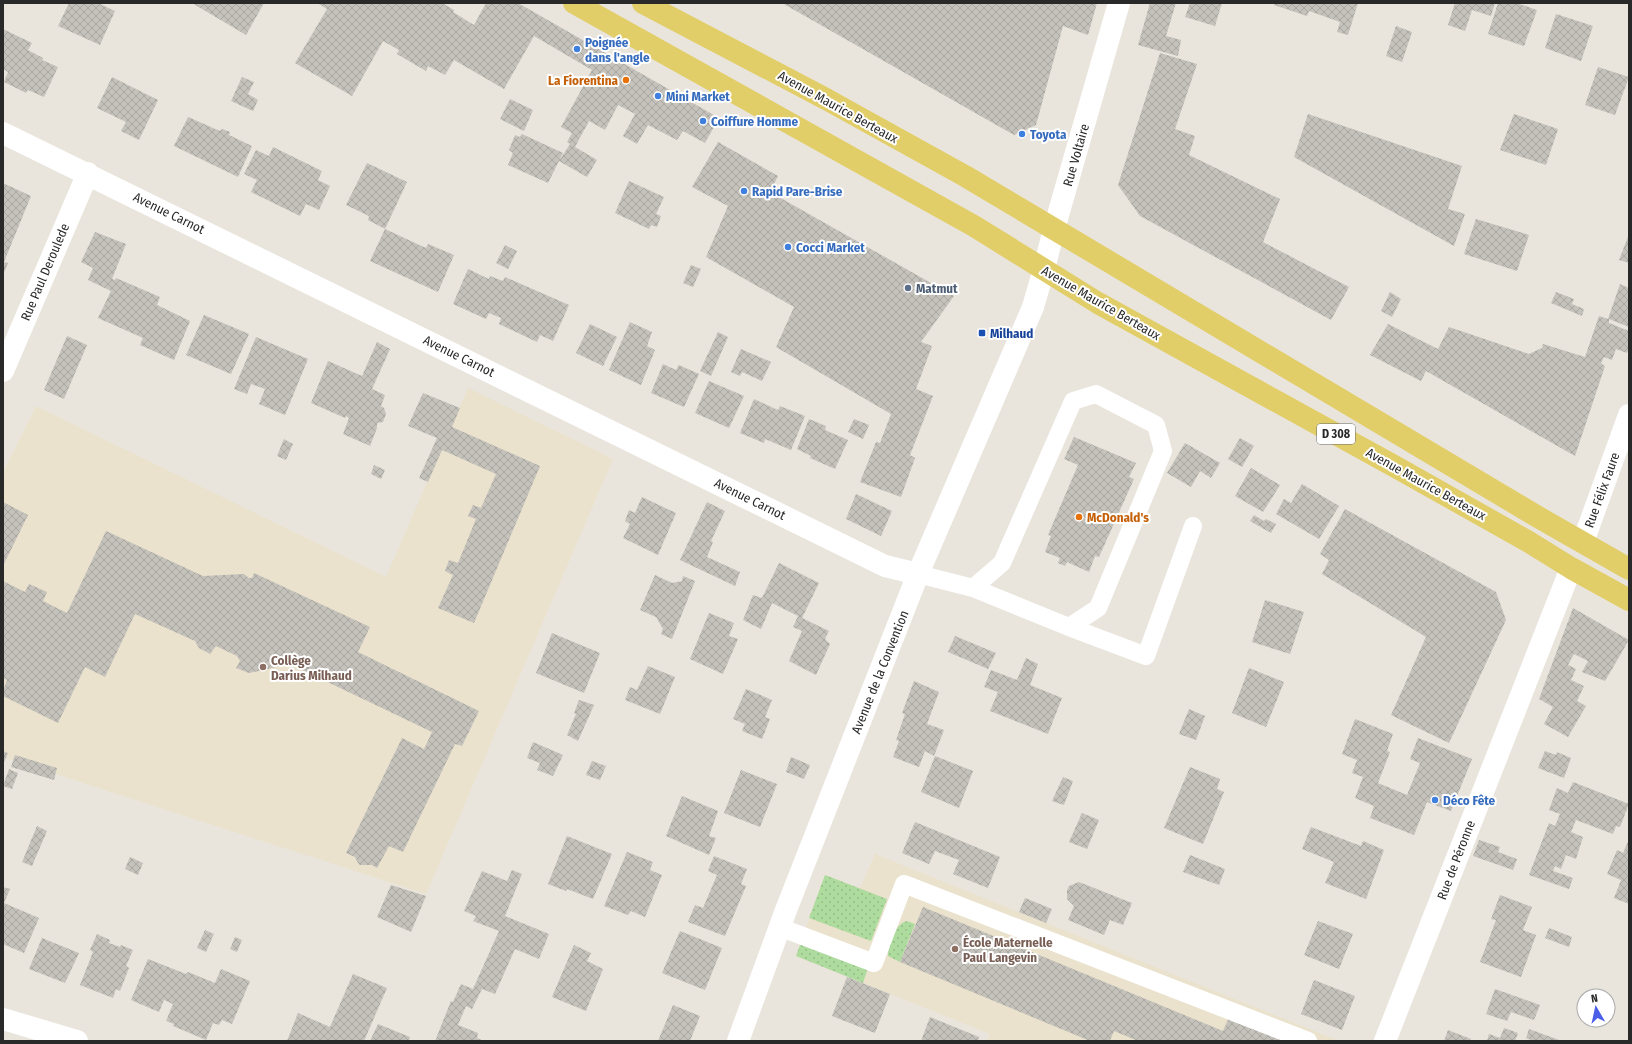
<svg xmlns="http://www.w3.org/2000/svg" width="1632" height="1044" font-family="'Fira Sans Condensed',sans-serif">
<defs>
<pattern id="grass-dots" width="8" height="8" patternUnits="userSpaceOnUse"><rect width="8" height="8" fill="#aedb9e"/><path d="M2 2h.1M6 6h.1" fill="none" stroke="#96bc88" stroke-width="1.8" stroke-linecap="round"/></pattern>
<pattern id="building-cross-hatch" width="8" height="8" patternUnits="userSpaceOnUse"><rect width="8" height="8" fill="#c5c2bc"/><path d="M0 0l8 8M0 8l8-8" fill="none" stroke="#a9a7a2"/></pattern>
</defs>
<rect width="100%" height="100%" fill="#eae5dc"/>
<!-- education -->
<path fill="#eae2cd" d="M468 388 613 459 426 894 3 757V472L36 406 386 577Z
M875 854 1339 1041H987L990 1034 796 956 825 875 860 888Z"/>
<!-- grass -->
<path fill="url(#grass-dots)" d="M825 875 887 899 871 941 809 918Z
M907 921 915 924 900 962 888 956C888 943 895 924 907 921Z
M801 942 864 966 867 971 863 983 796 956Z"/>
<!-- building -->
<path fill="url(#building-cross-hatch)" d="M69 3H98L115 11 100 45 58 26Z
M192 3H264L246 35Z
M317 3H442L454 10 453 12 474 25 486 3H518L719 118 705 143 683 131 677 140 648 125 637 144 623 136 635 114 618 105 605 130 589 121 575 147 597 160 587 177 559 161 570 144 567 142 572 133 561 127 592 70 534 36 504 89 454 60 445 75 428 66 426 71 397 54 399 50 383 41 352 96 295 63 327 9Z
M782 3H1097L1088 35 1063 26 1036 125 1014 135Z
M1150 3H1176L1166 36 1181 40 1178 56 1138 45Z
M1190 3H1222L1215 26 1185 17Z
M1275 3H1358L1348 35 1337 32 1340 22 1309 11 1307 16 1274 5Z
M1455 3H1495L1491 16 1472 10 1465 31 1448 25Z
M1498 3H1517L1537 10 1524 46 1488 34Z
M1556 14 1593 26 1581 61 1545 48Z
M1396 26 1412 32 1402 62 1386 56Z
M3 29 32 43 28 50 43 58 42 60 58 67 44 97 28 90 26 93 4 82 8 72 3 69Z
M1160 53 1197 64 1175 129 1195 136 1189 155 1280 199 1263 242 1349 287 1331 320 1140 216 1118 185Z
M1598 67 1629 77 1615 115 1585 105Z
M112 77 158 100 139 140 121 131 126 122 97 108Z
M242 77 254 82 248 94 258 100 253 111 231 101Z
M510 99 533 110 524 131 500 119Z
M1308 114 1462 166 1448 209 1465 214 1454 246 1294 157Z
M1514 114 1558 129 1546 165 1500 150Z
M188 117 220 131 222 129 230 132 229 135 252 146 238 177 174 146Z
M522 134 563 153 548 183 508 165 513 153 509 150 515 135 520 137Z
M718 142 778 176 770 192 954 296 921 342 932 346 916 389 933 396 910 455 915 458 901 497 860 482 876 442 880 443 891 414 776 347 794 307 706 257 728 206 692 187Z
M273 147 322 171 318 180 330 186 319 210 306 204 300 216 251 192 257 180 244 174 256 150 269 156Z
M367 163 407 182 385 229 368 220 369 216 346 205Z
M629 181 664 197 656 214 661 216 657 227 651 225 649 229 615 213Z
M3 183 31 196 4 262 8 263 3 275Z
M1476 219 1529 235 1517 271 1464 254Z
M385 229 426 248 428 244 454 255 438 292 370 261Z
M95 232 126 244 112 279 115 280 116 278 160 297 157 305 190 321 174 360 140 345 143 338 98 318 111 291 88 280 93 268 81 262Z
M1629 234V263L1619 260Z
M505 245 517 251 508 269 496 263Z
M691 265 701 269 693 287 683 283Z
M468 269 489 279 490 276 503 281 505 277 569 305 553 341 540 335 537 342 499 324 501 318 489 313 486 319 453 304Z
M1620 284 1629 288V327L1609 319V323L1629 331V347L1627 353 1616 349 1612 360 1604 357 1601 363 1605 366 1575 456 1426 371 1421 381 1370 355 1388 324 1438 349 1449 327 1529 354 1542 348 1543 344 1585 357 1599 316 1608 319Z
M1390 292 1401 299 1392 317 1381 311Z
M1556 292 1574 299 1572 304 1584 309 1582 316 1551 303Z
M204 315 249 334 231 374 186 355Z
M630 322 652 332 647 346 655 350 641 385 609 370Z
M590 324 617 337 603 366 576 353Z
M718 332 728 337 711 376 700 371Z
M67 336 87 345 64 399 44 390Z
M256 337 308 359 285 415 259 404 265 389 251 384 247 394 234 389Z
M377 342 390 349 372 389 385 395 381 406 384 408 386 414 383 422 377 423V428L370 446 343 434 349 418 346 416 345 418 311 403 328 361 362 376Z
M741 349 771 362 762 381 742 372 740 376 731 372Z
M663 364 676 370 679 365 699 374 684 407 651 393Z
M709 381 744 396 729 428 695 413Z
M423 393 460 408 452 427 540 466 474 623 438 608 453 575 445 571 449 560 458 563 476 519 468 516 473 505 481 508 496 474 442 450 428 482 419 478 437 438 408 426Z
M754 399 778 410 780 406 805 416 791 450 765 439 764 443 740 433Z
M809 419 826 426 825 430 848 440 835 469 810 458 811 456 797 449Z
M854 419 869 425 863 439 848 432Z
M1074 437 1136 463 1129 477 1134 479 1099 557 1095 556 1089 572 1067 562 1065 566 1058 563 1060 558 1045 552 1051 536 1048 535 1078 465 1064 459Z
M1240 438 1254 446 1242 467 1228 459Z
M284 439 293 444 286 460 277 456Z
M1185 443 1220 463 1211 478 1200 471 1191 487 1167 473Z
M374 465 385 470 381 479 371 474Z
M1251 468 1280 485 1263 512 1235 496Z
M1302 484 1339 506 1319 539 1276 514 1284 499 1291 503Z
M856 494 892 511 881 536 846 519Z
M642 497 676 513 658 555 623 538 630 524 625 521 629 510 635 513Z
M3 502 28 515 3 566Z
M707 502 725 511 711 541 713 542 707 557 740 572 735 586 680 560Z
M1345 509 1496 592 1506 620 1449 743 1391 715 1426 637 1322 574 1329 560 1320 554Z
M1254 515 1264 521 1266 519 1276 524 1271 533 1250 521Z
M106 531 203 576 244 574 249 578H252L254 573 370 627 358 652 479 711 462 746 455 744 403 852 389 846 377 868 372 865H360L358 863 355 857 346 853 402 738 424 749 432 732 290 664 249 673 236 668 240 661 237 656 216 646 210 654 199 648 195 641 135 614 105 677 85 667 58 723 3 696V691L7 680 3 678V581L25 592 29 584 47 592 43 601 67 613Z
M779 563 819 583 802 618 829 631 825 639 830 644 816 675 789 661 802 631 793 627 798 616 772 603 761 629 743 620 753 595 762 598Z
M655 575 672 583 682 581 683 576 695 581 672 639 661 634 663 629 656 617 640 610Z
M1265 600 1304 612 1290 654 1252 642Z
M1573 608 1629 640 1605 681 1582 672 1588 661 1574 654 1568 665 1576 669 1571 680 1584 686 1577 701 1586 706 1568 737 1544 724 1553 707 1539 699Z
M709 613 734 623 729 636 738 639 723 674 690 659Z
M552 633 600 653 584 693 536 673Z
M955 636 996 653 988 669 948 652Z
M1026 658 1038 664 1030 685 1062 698 1048 734 990 711 998 692 984 687 991 670 1017 680Z
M648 666 675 677 660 714 625 700 630 687 637 690Z
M1249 668 1284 682 1266 727 1232 713Z
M914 681 939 692 927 724 944 730 934 756 925 751 919 767 893 757 899 741 896 740 905 714 902 713Z
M746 689 772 700 765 717 770 719 762 739 742 731 745 724 733 719Z
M579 700 594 705 578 741 567 735 576 714 574 713Z
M1189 709 1205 716 1196 740 1179 734Z
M1355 719 1393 734 1387 751 1390 752 1378 783 1407 795 1420 763 1410 759 1418 738 1472 759 1451 811 1427 802 1414 835 1370 818 1374 806 1355 798 1363 777 1352 773 1357 760 1342 754Z
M533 742 563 755 553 776 537 770 540 763 527 758Z
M3 751 8 753 3 765Z
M1545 751 1556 755 1557 752 1571 758 1564 778 1538 768Z
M15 755 57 768 54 780 11 767Z
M935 756 973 771 959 808 921 792Z
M791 757 810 765 804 779 786 772Z
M592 761 606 766 600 780 586 775Z
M1190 767 1220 779 1217 789 1224 792 1203 844 1164 828Z
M9 769 18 773 12 789 3 786Z
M741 770 777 784 760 827 724 813Z
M1063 777 1073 781 1064 805 1052 801Z
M1573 782 1629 804 1620 827 1616 826 1613 834 1576 820 1571 832 1583 837 1576 859 1566 855 1561 869 1555 866 1553 871 1573 878 1569 889 1529 875 1549 823 1555 826 1560 814 1549 810 1557 788 1568 793Z
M682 796 718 811 709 836 716 838 709 855 666 836Z
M1082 813 1099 820 1087 849 1069 842Z
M915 822 1000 857 988 888 953 874 959 860 935 851 929 864 902 853Z
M37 826 47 831 32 866 22 862Z
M1311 827 1361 846 1363 841 1384 850 1366 899 1325 883 1334 862 1302 849Z
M567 836 612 854 593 899 567 889 566 891 548 884Z
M1629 839V904L1614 898 1621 880 1607 874 1617 850 1623 853Z
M1479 840 1500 847 1498 852 1517 859 1513 870 1473 856Z
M627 852 653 862 650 870 662 875 645 917 631 911 628 915 604 906Z
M1190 855 1225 869 1219 885 1183 872Z
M714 856 747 869 741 884 746 886 725 936 688 922 695 905 703 908 717 875 708 871Z
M130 857 143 863 138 875 125 869Z
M512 870 522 874 505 916 549 934 539 959 515 949 495 994 482 989 472 1009 466 1006 458 1025 478 1033 477 1038 484 1041H435L451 1001 453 1002 461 984 473 989 499 931 473 921 476 916 464 911 482 871 507 881Z
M1079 882 1132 903 1123 925 1110 920 1104 935 1068 920 1074 906 1067 899V890L1069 886Z
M391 885 426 896 411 932 377 917Z
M3 887 10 889 4 903 39 918 24 953 3 944Z
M1500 895 1532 907 1523 930 1536 935 1521 977 1480 962 1496 920 1491 919Z
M1025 898 1052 909 1046 923 1019 912Z
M923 907 1223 1031 1229 1017 1285 1041H1138L1114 1031 1110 1041H1090L900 962Z
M1318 921 1353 934 1339 969 1304 955Z
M1549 928 1572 937 1569 947 1545 938Z
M205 930 214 934 206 952 197 948Z
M680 931 722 948 705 990 662 973Z
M97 934 110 940 109 943 120 947 121 945 133 950 126 966 129 968 120 991 116 989 113 998 80 985 93 952 90 950Z
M235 937 242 940 237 952 230 949Z
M42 938 79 953 65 983 29 969Z
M574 945 591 953 587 961 603 969 586 1011 552 997Z
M148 959 186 974 188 972 215 983 221 969 250 981 232 1024 222 1020 219 1025 213 1023 206 1040 173 1026 174 1024 166 1021 173 1004 164 1000 159 1012 131 1000Z
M353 974 387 988 364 1041H287L298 1013 330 1027Z
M847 977 890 994 875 1033 832 1016Z
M1314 980 1355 996 1342 1030 1301 1014Z
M1495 989 1540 1005 1534 1020 1511 1012 1507 1021 1486 1014Z
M673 1005 700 1016 690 1041H658Z
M930 1017 979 1037 978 1041H921Z
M378 1024 410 1037 408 1041H370Z
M1504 1028 1518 1033 1515 1041H1487L1489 1034 1500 1038Z
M1529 1029 1562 1041H1533L1526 1038Z
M1448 1030 1471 1039 1470 1041H1444Z"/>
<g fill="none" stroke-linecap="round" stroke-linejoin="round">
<!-- lane -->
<path stroke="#fff" stroke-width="18" d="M918 574 973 588 1069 627 1146 656 1193 526
M973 588 1002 563 1073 401 1096 394 1156 425 1163 451 1098 608 1069 627
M779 927 874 963 904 884 1308 1041"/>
<!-- street -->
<path stroke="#fff" stroke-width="22" d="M3 133 885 566 918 574
M1033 307 1044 269
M3 371 88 173
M1583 542 1629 415
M3 1019 77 1041
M1385 1041 1571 568"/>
<!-- secondary -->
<path stroke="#fff" stroke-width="22" d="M1044 269 1054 229 1119 3
M738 1041 786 910 918 574 1033 307"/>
<!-- primary -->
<path stroke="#e2ce69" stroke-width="22" d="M574 3 974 226 1098 303 1394 466 1529 542 1571 568 1629 600
M643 3 826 99 965 176 1538 517 1629 569"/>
</g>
<!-- markers -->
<g fill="#3f7fe0" stroke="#fff" stroke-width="1.5">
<circle cx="577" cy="49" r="4"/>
<circle cx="658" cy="96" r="4"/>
<circle cx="703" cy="121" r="4"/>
<circle cx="1022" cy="134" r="4"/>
<circle cx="744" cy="191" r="4"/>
<circle cx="788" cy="247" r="4"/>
<circle cx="1435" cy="800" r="4"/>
</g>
<g fill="#e8710a" stroke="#fff" stroke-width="1.5">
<circle cx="626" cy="80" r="4"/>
<circle cx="1079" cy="517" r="4"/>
</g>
<circle fill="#5c6f8a" stroke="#fff" stroke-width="1.5" cx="908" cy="288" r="4"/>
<rect fill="#1a4fb4" stroke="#fff" stroke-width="1.5" x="978" y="329" width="8" height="8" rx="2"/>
<g fill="#8d6e63" stroke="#fff" stroke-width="1.5">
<circle cx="263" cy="667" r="4"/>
<circle cx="955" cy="949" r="4"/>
</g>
<g text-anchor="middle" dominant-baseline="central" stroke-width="4" stroke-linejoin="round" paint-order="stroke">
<!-- shield labels -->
<rect fill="#fff" stroke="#696969" stroke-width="1" x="1317" y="424" width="38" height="20" rx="3"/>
<g font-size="12" font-weight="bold" fill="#292929">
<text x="1336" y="434">D 308</text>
</g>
<!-- shop labels -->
<g font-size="13" font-weight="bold" fill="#366cbe" stroke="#fff" text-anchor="start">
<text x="585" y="42">Poignée<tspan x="585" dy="15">dans l'angle</tspan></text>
<text x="666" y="96">Mini Market</text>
<text x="711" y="121">Coiffure Homme</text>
<text x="1030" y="134">Toyota</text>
<text x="752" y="191">Rapid Pare-Brise</text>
<text x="796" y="247">Cocci Market</text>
<text x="1443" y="800">Déco Fête</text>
</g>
<!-- food labels -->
<g font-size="13" font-weight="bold" fill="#c56008" stroke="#fff" text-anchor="end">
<text x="618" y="80">La Fiorentina</text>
<text x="1087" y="517" text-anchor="start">McDonald's</text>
</g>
<!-- street labels -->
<g font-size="13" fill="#292929" stroke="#fff">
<text transform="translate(838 107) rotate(29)">Avenue Maurice Berteaux</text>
<text transform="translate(1076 155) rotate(-74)">Rue Voltaire</text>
<text transform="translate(169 213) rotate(26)">Avenue Carnot</text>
<text transform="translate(45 272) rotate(-67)">Rue Paul Deroulede</text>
<text transform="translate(1101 303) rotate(30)">Avenue Maurice Berteaux</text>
<text transform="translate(459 356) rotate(26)">Avenue Carnot</text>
<text transform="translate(1426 484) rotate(29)">Avenue Maurice Berteaux</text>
<text transform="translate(1602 490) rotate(-70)">Rue Félix Faure</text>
<text transform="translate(750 499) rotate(26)">Avenue Carnot</text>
<text transform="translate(880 672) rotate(-68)">Avenue de la Convention</text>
<text transform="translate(1456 860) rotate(-69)">Rue de Péronne</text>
</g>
<!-- service labels -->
<g font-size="13" font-weight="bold" fill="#4e5e75" stroke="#fff" text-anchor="start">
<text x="916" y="288">Matmut</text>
</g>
<!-- transit labels -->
<g font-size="13" font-weight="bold" fill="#164399" stroke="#fff" text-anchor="start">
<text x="990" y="333">Milhaud</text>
</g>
<!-- education labels -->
<g font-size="13" font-weight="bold" fill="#785e54" stroke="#fff" text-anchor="start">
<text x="271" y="660">Collège<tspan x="271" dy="15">Darius Milhaud</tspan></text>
<text x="963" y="942">École Maternelle<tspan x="963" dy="15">Paul Langevin</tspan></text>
</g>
</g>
<!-- border -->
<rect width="1632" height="1044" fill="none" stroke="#292929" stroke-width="8"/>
<!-- north arrow -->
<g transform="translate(1596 1008) rotate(351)"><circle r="19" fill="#ffffff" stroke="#a9a9a9"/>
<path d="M0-3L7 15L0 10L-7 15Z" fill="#4b5ee7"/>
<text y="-6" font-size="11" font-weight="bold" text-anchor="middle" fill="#292929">N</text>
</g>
</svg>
